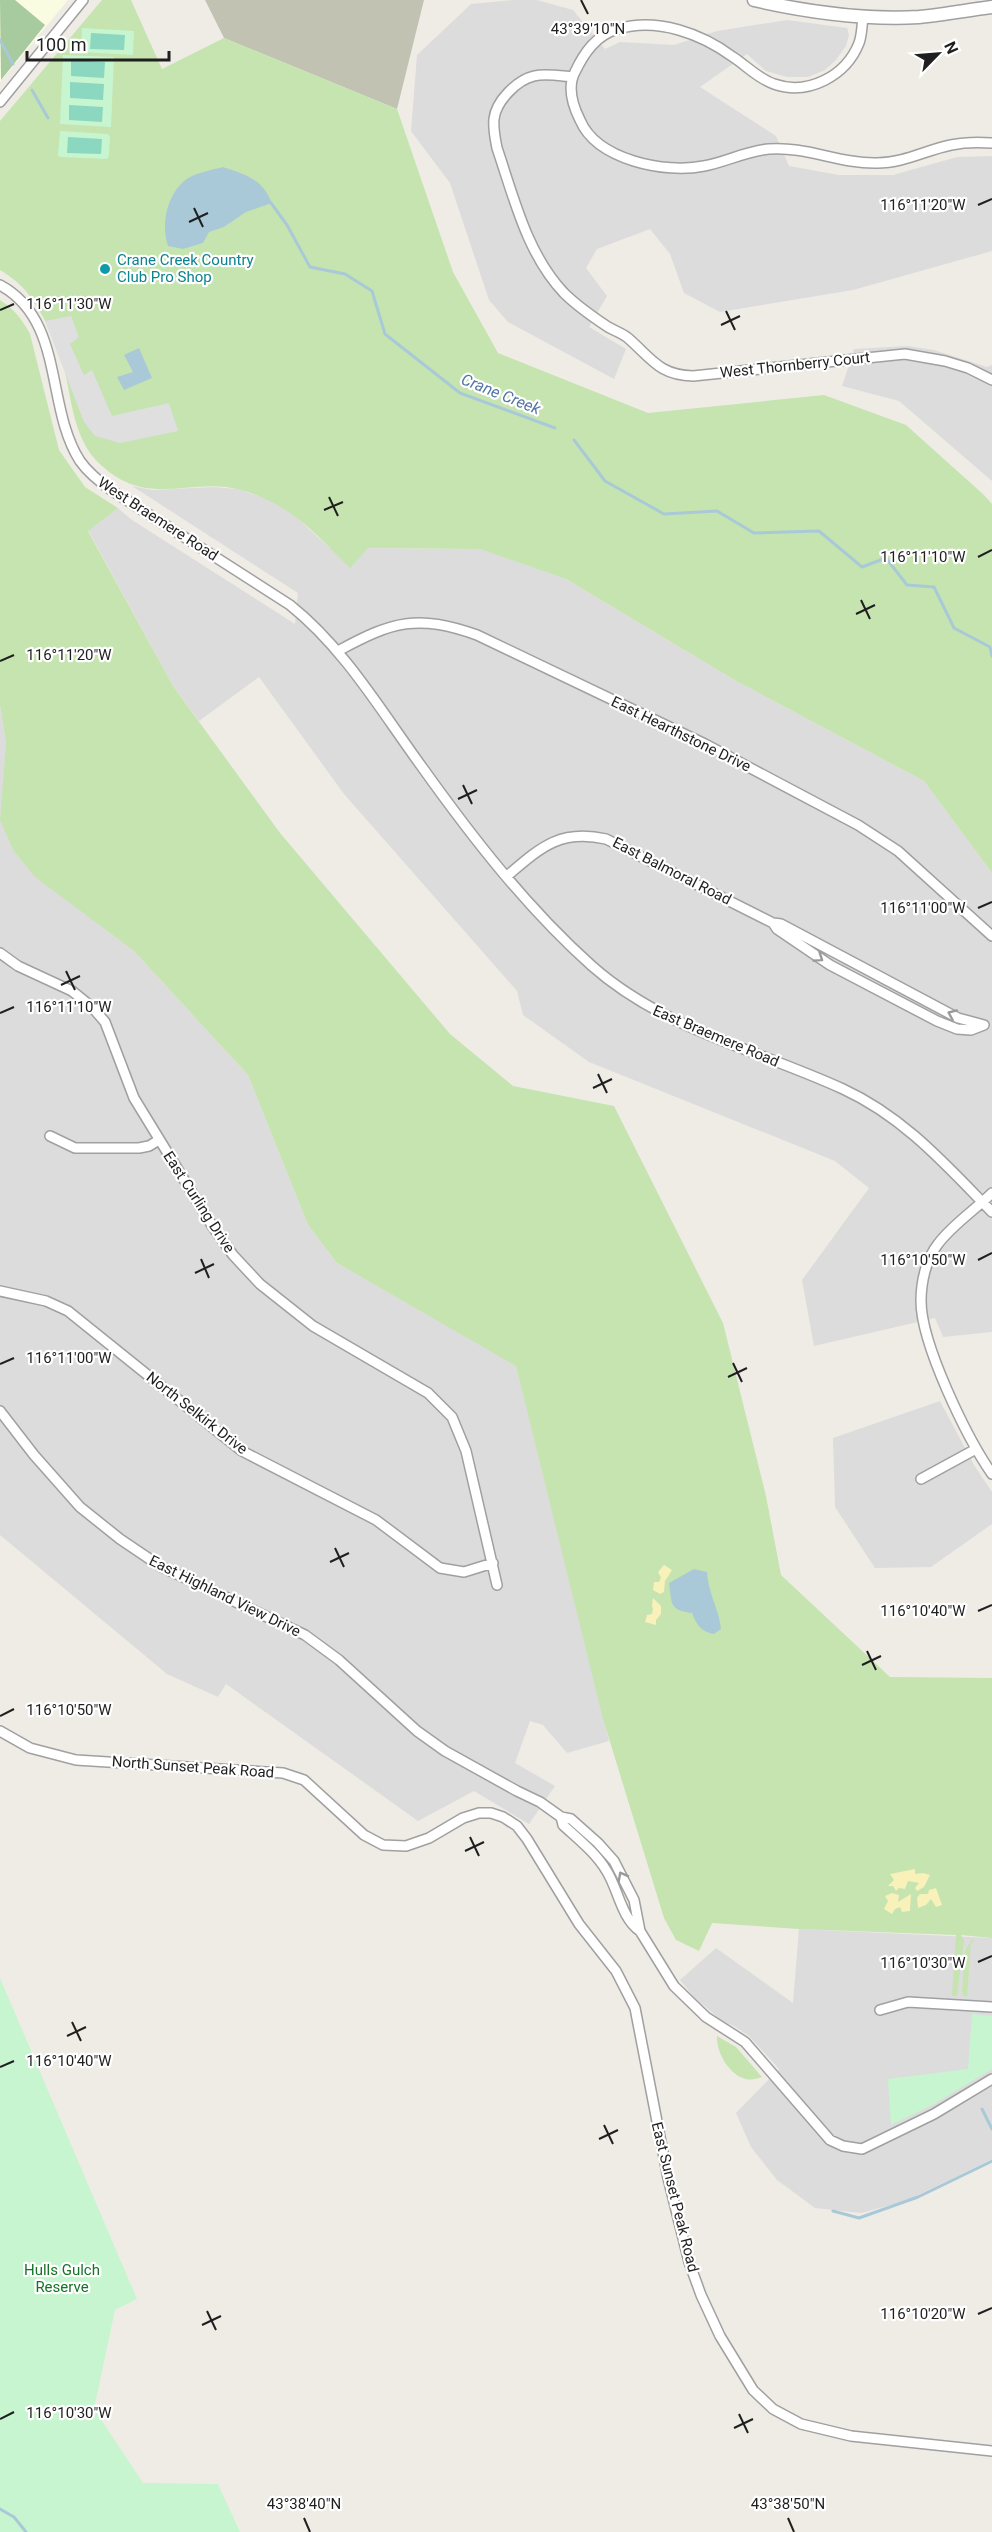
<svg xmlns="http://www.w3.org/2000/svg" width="992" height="2532" font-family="Roboto,sans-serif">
<rect width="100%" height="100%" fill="#efece6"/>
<!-- residential -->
<path fill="#dddcdc" d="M513 0H537L573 10 605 49 620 42 674 45 717 31 787 20 847 28 849 35 846 46 836 60 825 70 808 77H787L766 71 747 54 700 87 776 136 789 166 839 175H893L957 157 992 156V251L853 290 720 312 684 293 670 254 650 229 597 249 586 268 607 296 589 327 626 349 614 379 508 322 489 300 450 183 411 131 417 55 471 4Z
M908 346 934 350 987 367 992 365V481L899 401 842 386 854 349Z
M132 486 152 490 213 487 238 489 267 499 287 509 330 548 481 549 566 579 738 682 924 781 992 873V1332L943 1337 935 1318 814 1346 802 1280 869 1188 835 1161 589 1062 523 1015 517 991 344 794 259 677 199 721 173 686 88 530 118 508 132 520 295 624 298 593Z
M0 705 6 743 1 820 13 850 36 877 134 951 248 1075 308 1225 337 1263 516 1365 609 1741 567 1753 543 1725 530 1721 515 1763 555 1786 529 1824 474 1791 418 1821 226 1684 218 1697 167 1674 0 1535Z
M940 1401 974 1465 992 1492V1524L931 1567 875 1568 835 1507 833 1438Z
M799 1929 992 1938V2159L906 2201 861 2213 815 2208 777 2180 751 2147 736 2113 779 2069 749 2036 734 2026 722 2021 694 1997 680 1980 716 1948 793 2003Z"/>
<!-- education -->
<path fill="#fafce1" d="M0 0H68L0 82Z"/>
<!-- construction -->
<path fill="#c1c2b2" d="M205 0H424L397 109 224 38Z"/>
<!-- grass -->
<path fill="#c5e4b0" d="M102 0H131L162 69 224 38 397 109 453 272 498 353 648 413 824 395 906 425 984 495 992 504V873L924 781 738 682 566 579 480 549 368 548 350 568C316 534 289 503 241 490 189 476 150 509 102 466 69 438 72 387 59 348 57 340 51 332 47 324 33 299 25 285 0 270V121Z
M0 300C14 309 22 319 30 334L59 450 85 487 118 508 88 531 173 686 280 833 450 1034 513 1086 614 1106 723 1323 766 1496 781 1575 890 1677 992 1678V1938L961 1935 964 1940 957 1996H952L956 1935 799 1929 712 1923 699 1951 676 1940 664 1918 603 1719 516 1366 337 1263 308 1225 248 1075 134 951 35 877 13 850 0 820 6 743 0 705Z
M972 1939 974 1941 971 1943 967 1997 964 1996 962 1992 965 1951Z
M717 2036 736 2047 762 2077C756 2079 750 2081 743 2078 728 2073 716 2051 717 2036Z"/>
<!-- forest -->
<path fill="#a7ca9e" d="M0 0H15L45 25 1 80Z"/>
<!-- sand -->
<path fill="#f8f1ba" d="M664 1565 672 1570 665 1581 664 1592 660 1594 653 1590 654 1582H659L661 1578 658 1572Z
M653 1598 661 1606V1614L656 1620V1625L645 1622 647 1615 652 1614 653 1609 652 1606Z
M915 1869V1874L923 1873 930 1875 924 1887 917 1891 915 1888 919 1883 908 1881 905 1889 899 1888 896 1891 893 1886H888L894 1880 890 1874Z
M936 1888 942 1905 936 1907 931 1899 926 1905 918 1908 917 1898 920 1894H928L929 1890Z
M892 1893 899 1895 898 1902 911 1894 910 1911 902 1912 900 1907 895 1909 892 1914 884 1909 888 1901 885 1896Z"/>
<!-- park -->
<path fill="#c7f5cf" d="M82 28 134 31 133 55 81 52Z
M63 55 114 57 111 127 60 124Z
M60 131 108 134 110 137 109 156 107 159 60 157 58 155Z
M0 1978 137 2299 115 2310 94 2409 143 2483 218 2484 240 2532H0Z
M972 2014 992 2016V2069L934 2104 891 2125 888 2079 968 2069Z"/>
<!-- pitch -->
<path fill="#8bd7c0" d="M91 33 125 35 124 50 90 49Z
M71 60 105 62 104 78 71 76Z
M70 82 104 84 103 100 70 98Z
M69 105 103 107 102 122 69 120Z
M68 137 102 139 101 154 67 153Z"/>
<!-- parking -->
<path fill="#dfdfdf" d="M71 316 79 337 70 344 84 375 92 370 112 416 169 403 178 431 120 443 95 436 84 422 45 321Z"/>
<!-- water -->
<path fill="#aac9d8" d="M223 167C247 175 262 179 272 203L246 212 224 227 209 232 203 243 183 249 168 246C161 225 166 197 184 181 194 173 211 170 223 167Z
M139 348 152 378 124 390 117 377 133 372 124 355Z
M694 1569 707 1572C708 1593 719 1609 721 1629L714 1634C700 1631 697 1625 692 1613 669 1610 672 1604 669 1583Z"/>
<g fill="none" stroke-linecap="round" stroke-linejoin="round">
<!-- stream -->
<path stroke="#aac9d8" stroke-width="3" d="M0 40 13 64
M32 90 48 118
M271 203 287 225 310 267 345 274 372 291 385 334 460 393 555 428
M574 440 605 481 664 514 717 511 754 533 819 531 862 567 886 558 907 585 934 587 954 628 990 647 992 656
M982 2109 992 2129
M833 2211 859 2218 918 2197 992 2161
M0 2509 14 2517 26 2532"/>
<defs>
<path id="minor" d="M863 16C862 25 862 35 859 43 846 76 808 96 774 84 757 78 747 66 733 57 702 34 657 17 618 29 596 35 584 53 575 72 567 87 573 106 580 120 597 160 665 174 704 166 726 162 746 151 769 149 806 146 840 164 877 163 904 163 926 150 951 145 965 142 979 142 992 143
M573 77C560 76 546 73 534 76 517 80 496 101 494 119 493 129 495 138 497 148 514 198 527 254 564 293 577 306 593 317 608 327 615 331 622 333 628 338 652 359 659 375 693 376L905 354 945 361 968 368 992 380
M0 102 83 0
M0 285C65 320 45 407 80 461 89 474 101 483 114 492L290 605C345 649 381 711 422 767 472 837 527 908 592 966 663 1029 758 1050 843 1089 904 1117 946 1165 992 1212
M338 651C393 621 417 614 477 635L705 744 858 825 898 851 992 936
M507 876C541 847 560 829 606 839L773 923 781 924 958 1018 984 1025 971 1030 957 1029 937 1021 830 965 777 929 773 923
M0 953 18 966 72 991 93 1008 105 1022 134 1098 213 1227 233 1255 260 1284 313 1326 428 1393 452 1417 466 1451 497 1585
M50 1136 75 1148H139L149 1146 159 1140
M992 1193C975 1210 952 1225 938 1244 926 1259 921 1282 921 1301 921 1344 967 1438 992 1474
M0 1291 46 1301 68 1311 242 1451 376 1520 440 1568 464 1572 493 1563
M0 1411 34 1455 80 1507 120 1539 160 1566 305 1635 339 1660 417 1731 445 1751 517 1791 540 1802 561 1817 571 1819 598 1843 614 1861 634 1900 640 1931
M921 1479 976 1449
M0 1731 30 1748 76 1760 283 1773 304 1780 364 1835 383 1845 406 1846 429 1838 463 1818 479 1813H491L503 1817 517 1826 527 1839 579 1924 616 1971 635 2008 668 2178 689 2262 701 2295 720 2336 753 2390 773 2409 801 2424 851 2436 992 2451
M561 1817 563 1825C578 1839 595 1852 606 1870 618 1888 621 1918 640 1931L674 1986 706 2017 745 2042 830 2140 843 2146 862 2149 934 2114 992 2079
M880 2010 908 2002 992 2007"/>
<path id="tertiary" d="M754 0C807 12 864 20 919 17 943 15 968 10 992 7"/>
</defs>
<!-- minor casing -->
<use href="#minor" stroke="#a0a0a0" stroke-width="12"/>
<!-- tertiary casing -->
<use href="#tertiary" stroke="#a0a0a0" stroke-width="15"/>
<!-- minor -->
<use href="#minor" stroke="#fff" stroke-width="9"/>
<!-- tertiary -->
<use href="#tertiary" stroke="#fff" stroke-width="12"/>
</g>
<!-- one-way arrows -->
<defs><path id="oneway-chevron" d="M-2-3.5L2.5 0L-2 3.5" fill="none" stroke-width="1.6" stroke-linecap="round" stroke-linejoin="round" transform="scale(1.5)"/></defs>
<g stroke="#9a9a9a">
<use href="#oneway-chevron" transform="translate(819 958) rotate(34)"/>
<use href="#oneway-chevron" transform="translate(952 1014) rotate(-156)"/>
<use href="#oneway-chevron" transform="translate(622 1876) rotate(-118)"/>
</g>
<!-- ticks -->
<path fill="none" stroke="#1f1f1f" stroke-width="2" d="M581 0 588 14M978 205 992 199M194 208 203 227M189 222 208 213M0 310 14 304M726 311 735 330M721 325 740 316M329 497 338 516M324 510 343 502M978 557 992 550M861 600 870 619M856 614 875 605M0 661 14 655M463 785 472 804M458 799 477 790M978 908 992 902M66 971 75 990M61 985 80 976M0 1013 14 1007M598 1074 607 1093M593 1088 612 1079M201 1259 209 1278M978 1260 992 1253M195 1273 214 1264M733 1363 742 1382M0 1364 14 1358M728 1377 747 1368M335 1548 344 1567M330 1562 349 1553M978 1611 992 1605M867 1651 876 1670M862 1665 881 1656M0 1716 14 1709M470 1837 479 1856M465 1851 484 1842M978 1962 992 1956M72 2022 81 2041M67 2036 86 2027M0 2067 14 2061M604 2125 613 2144M599 2139 618 2130M207 2311 216 2330M978 2314 992 2308M202 2325 221 2316M739 2414 748 2433M0 2419 14 2412M734 2428 753 2419M304 2518 310 2532M788 2518 794 2532"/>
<!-- markers -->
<circle fill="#0f9aa8" stroke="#fff" stroke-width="2" cx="105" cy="269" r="6"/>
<g text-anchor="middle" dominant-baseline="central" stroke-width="4.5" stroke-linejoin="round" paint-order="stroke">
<!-- culture labels -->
<g font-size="15" fill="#0d838f" stroke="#fff" text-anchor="start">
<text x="117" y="260">Crane Creek Country<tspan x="117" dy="17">Club Pro Shop</tspan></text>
</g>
<!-- street labels -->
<g font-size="15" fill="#1f1f1f" stroke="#fff">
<text transform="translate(795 365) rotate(-6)">West Thornberry Court</text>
<text transform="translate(158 519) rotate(33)">West Braemere Road</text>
<text transform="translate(681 734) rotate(26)">East Hearthstone Drive</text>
<text transform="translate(672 871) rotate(27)">East Balmoral Road</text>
<text transform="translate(716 1036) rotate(23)">East Braemere Road</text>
<text transform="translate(199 1202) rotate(57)">East Curling Drive</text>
<text transform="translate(197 1413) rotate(38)">North Selkirk Drive</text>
<text transform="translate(225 1596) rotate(26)">East Highland View Drive</text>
<text transform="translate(193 1767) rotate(4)">North Sunset Peak Road</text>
<text transform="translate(675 2197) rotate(76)">East Sunset Peak Road</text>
</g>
<!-- park labels -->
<g font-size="15" fill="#157426" stroke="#fff">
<text x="62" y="2270">Hulls Gulch<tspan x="62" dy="17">Reserve</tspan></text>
</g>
<!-- water labels -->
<g font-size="16" font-style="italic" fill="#5375a6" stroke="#fff">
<text transform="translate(501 394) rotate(22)">Crane Creek</text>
</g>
</g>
<g font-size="15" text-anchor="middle" fill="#1f1f1f" stroke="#fff" stroke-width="4.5" stroke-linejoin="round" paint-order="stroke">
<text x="588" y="34">43°39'10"N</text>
<text x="923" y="210">116°11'20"W</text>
<text x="69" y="309">116°11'30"W</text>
<text x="923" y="562">116°11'10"W</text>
<text x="69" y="660">116°11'20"W</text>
<text x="923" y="913">116°11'00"W</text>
<text x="69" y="1012">116°11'10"W</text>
<text x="923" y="1265">116°10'50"W</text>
<text x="69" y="1363">116°11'00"W</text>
<text x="923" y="1616">116°10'40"W</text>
<text x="69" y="1715">116°10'50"W</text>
<text x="923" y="1968">116°10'30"W</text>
<text x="69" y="2066">116°10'40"W</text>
<text x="923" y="2319">116°10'20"W</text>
<text x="69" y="2418">116°10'30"W</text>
<text x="304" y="2509">43°38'40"N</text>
<text x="788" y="2509">43°38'50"N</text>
</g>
<!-- north arrow -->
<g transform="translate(938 54) rotate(65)" stroke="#ffffff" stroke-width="4.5" paint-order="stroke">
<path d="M0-4.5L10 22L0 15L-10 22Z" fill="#1f1f1f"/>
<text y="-9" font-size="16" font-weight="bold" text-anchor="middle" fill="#1f1f1f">N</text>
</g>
<!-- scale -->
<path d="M27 51v9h142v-9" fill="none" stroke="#1f1f1f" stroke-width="3"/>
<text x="36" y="51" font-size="18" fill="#1f1f1f" stroke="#ffffff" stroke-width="4.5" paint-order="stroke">100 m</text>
</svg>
